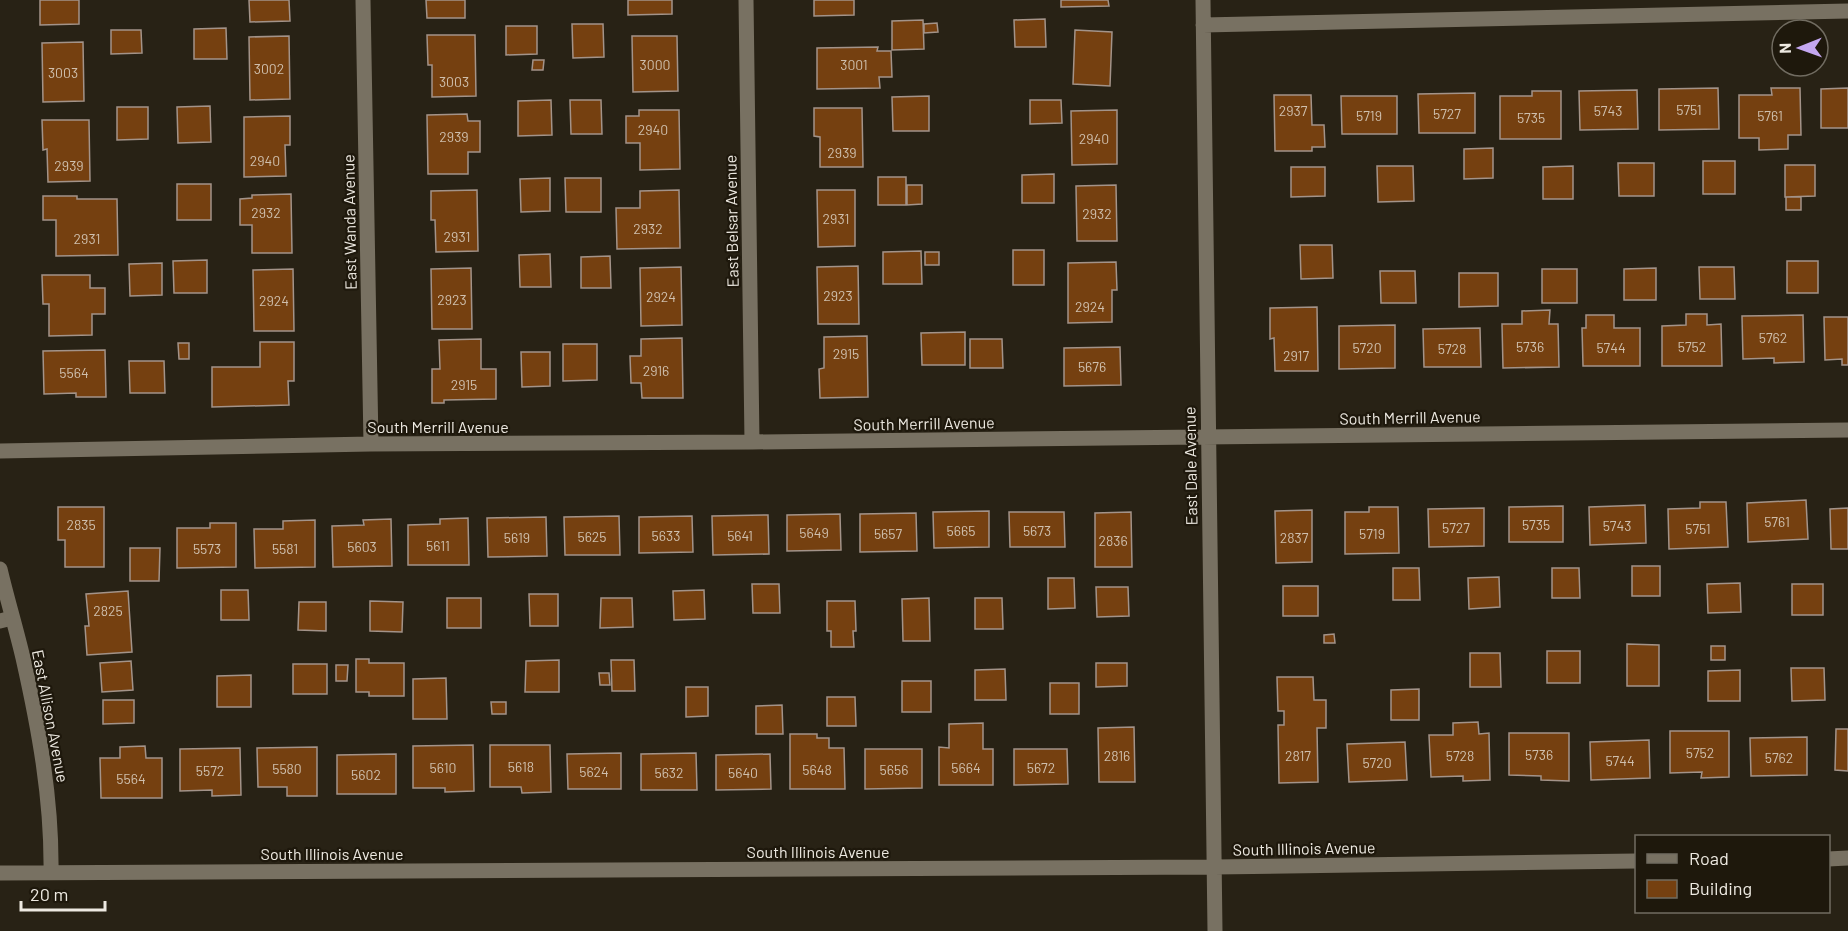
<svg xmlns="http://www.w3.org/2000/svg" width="1848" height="931" font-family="Barlow,sans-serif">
<rect width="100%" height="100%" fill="#282215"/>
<!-- building -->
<path fill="#754010" stroke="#a39389" stroke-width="1.5" d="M40 0H79V24L40 25Z
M249 0H289L290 21 250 22Z
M426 0H465V18H427Z
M628 0H672V14L628 15Z
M814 0H854V15L814 16Z
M1061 0H1108L1109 6 1061 7Z
M1045 19 1046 47H1015L1014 20Z
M923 20 924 49 892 50V21Z
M937 23 938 32 924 33V24Z
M572 24H603L604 57 573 58Z
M506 26H537V54L506 55Z
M226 28 227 59H194V29Z
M111 30H141L142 53 111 54Z
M1075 30 1112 32 1110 86 1073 84Z
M427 35H475L476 96 432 97V65H428Z
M289 36 290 99 250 100 249 37Z
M632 36H677L678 91 633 92Z
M83 42 84 101 43 102 42 43Z
M878 47 877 51H891L892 77H879L880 88 817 89V48Z
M533 60H544L543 70H532Z
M1718 88 1719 129 1659 130V89Z
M1771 88H1800L1801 135H1788V149L1759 150V138H1739V95H1772Z
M1848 88V128H1821V89Z
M1637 90 1638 129 1580 130 1579 91Z
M1532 91H1561V139H1500V96H1532Z
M1475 93V133H1419L1418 94Z
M1274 95H1311L1312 125H1324L1325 147H1312V151H1275Z
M929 96V131H893L892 97Z
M1341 96H1397V134H1342Z
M551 100 552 135 518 136V101Z
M570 100H601L602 134H571Z
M1030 100H1061L1062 123 1030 124Z
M210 106 211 142 178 143 177 107Z
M117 107H148V139L117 140Z
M814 108H862L863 167H820V137L814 136Z
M639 110H679L680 169 640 170V143H626V116H639Z
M1117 110V164L1072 165 1071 111Z
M467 114 468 121H480V152H468V174H428L427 115Z
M290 116V145H285L286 176 244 177V117Z
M42 120H89L90 181 48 182 47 149 43 150Z
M1493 148V178L1464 179V149Z
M1703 161H1735V194H1703Z
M1618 163H1654V196H1619Z
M1785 165H1815V196L1785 197Z
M1377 166H1413L1414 201 1378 202Z
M1573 166V199H1543V167Z
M1291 167H1325V196L1291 197Z
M1054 174V203H1022V175Z
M878 177H906V205H878Z
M550 178V211L521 212 520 179Z
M565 178H601V212H566Z
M177 184H211V220H177Z
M907 185H922V204L907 205Z
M1116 185 1117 241H1077L1076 186Z
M477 190 478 251 436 252 435 220H431V191Z
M679 190 680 248 617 249 616 208H640V191Z
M817 190H855V246L818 247Z
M291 194 292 253H252V225H240V199L252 198V195Z
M43 196H77V199H117L118 255 56 256V220H43Z
M1786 197H1801V210H1786Z
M1300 245H1332L1333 278 1301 279Z
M1013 250H1044V285H1013Z
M921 251 922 284H883V252Z
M925 252H939V265H925Z
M550 254 551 287H520L519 255Z
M610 256 611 288H581V257Z
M207 260V293H174L173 261Z
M1787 261H1818V293H1787Z
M1116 262 1117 290H1112V322L1068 323V263Z
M162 263V295L130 296 129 264Z
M858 266 859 324H818L817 267Z
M681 267 682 325 641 326 640 268Z
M1699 267H1734L1735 299H1700Z
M471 268 472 329H432L431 269Z
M1656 268V300H1624V269Z
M293 269 294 331H254L253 270Z
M1542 269H1577V303H1542Z
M1380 271H1415L1416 303H1381Z
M1459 273H1498V306L1459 307Z
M42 275H90V288H105V314H92V335L49 336V304H43Z
M1317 307 1318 371H1275L1274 338 1270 339V308Z
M1550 310 1549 324H1558L1559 367 1503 368 1502 324H1522V311Z
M1686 314H1707V325L1721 324 1722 366H1662V326L1686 325Z
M1586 315H1614V328H1640V366H1583L1582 328H1586Z
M1803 315 1804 362 1774 363V358L1743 359 1742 316Z
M1824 317H1848V365H1842V359L1825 360Z
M1395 325V368L1339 369V326Z
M1480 328 1481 367H1424L1423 329Z
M965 332V365H922L921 333Z
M867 336 868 397 820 398 819 369 824 368V337Z
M682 338 683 398H642L641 383H631L630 356H641V339Z
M481 339V369H496V399L444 400V403H432V369H440L439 340Z
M970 339H1002L1003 368H970Z
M260 342H294V381H288L289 405 212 407V367H260Z
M178 343H189V359H179Z
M563 344H597V380L563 381Z
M1120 347 1121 385 1064 386V348Z
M105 350 106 397H76V393L44 394 43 351Z
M521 352H550V386L522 387Z
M129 361H164L165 393H130Z
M1806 500 1808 539 1748 542 1747 503Z
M1700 502H1726L1728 547 1669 549 1668 509 1700 508Z
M1645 505 1646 543 1590 545 1589 507Z
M1563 506V542H1509V507Z
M58 507H104V567H65V540H58Z
M1369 507H1398L1399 553 1345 554V512H1369Z
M1484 508V546L1429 547 1428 509Z
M1848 508V549H1831L1830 509Z
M1312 510V562L1276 563 1275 511Z
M989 511V547L934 548 933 512Z
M1009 512H1064L1065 547H1010Z
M1131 512 1132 567H1095V513Z
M916 513 917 551 860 552V514Z
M840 514 841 550 787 551V515Z
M768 515 769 554 713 555 712 516Z
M619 516 620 555H565L564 517Z
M692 516 693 552 639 553V517Z
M546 517 547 556 488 557 487 518Z
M468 518 469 565H408V525L440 524V519Z
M391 519 392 566 333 567 332 526 364 525 363 520Z
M315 520V567L255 568 254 529H283V521Z
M210 523H236V567L177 568V528H210Z
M130 548H160L159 581H130Z
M1632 566H1660V596H1632Z
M1393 568H1419L1420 600H1393Z
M1552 568H1579L1580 598H1552Z
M1499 577 1500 607 1469 609 1468 578Z
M1048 578H1074L1075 608 1048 609Z
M1740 583 1741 612 1708 613 1707 584Z
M752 584H779L780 613H753Z
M1792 584H1823V615H1792Z
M1283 586H1318V616H1283Z
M1096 587H1128L1129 616 1097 617Z
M221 590H248L249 620H221Z
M704 590 705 619 674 620 673 591Z
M128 591 132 652 87 655 85 626H89L86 594Z
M529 594H558V626H530Z
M447 598H481V628H447Z
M601 598H632L633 627 600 628Z
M929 598 930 641H903L902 599Z
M975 598H1002L1003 629H975Z
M370 601 403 602 402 632 370 631Z
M827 601H855L856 631H853L854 647H831V631H827Z
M299 602H326V631L298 630Z
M1334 634 1335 643H1324V635Z
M1627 644 1659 645V686H1627Z
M1711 646H1725V660H1711Z
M1547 651H1580V683H1547Z
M1470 653H1500L1501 687H1470Z
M356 659H369V663H404V696H369V692H356Z
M559 660V692H525L526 661Z
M611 660H634L635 691H612Z
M131 661 133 690 102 692 100 663Z
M1096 663H1127V686L1096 687Z
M293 664H327V694H293Z
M336 665H348L347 681H336Z
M1791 668H1824L1825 700 1792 701Z
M1005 669 1006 700H975V670Z
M1740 670V701H1708V671Z
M599 673H609L610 685H600Z
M251 675V707H217V676Z
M1277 677H1313L1314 700H1326V728H1317L1318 782 1279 783 1278 725H1284V711H1278Z
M446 678 447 719H413V679Z
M902 681H931V712H902Z
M1050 683H1079V714H1050Z
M686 687H708V716L686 717Z
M1419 689V720H1391V690Z
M827 697H855L856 726H827Z
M103 700H134V723L103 724Z
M491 702H506V714H492Z
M782 705 783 734H756V706Z
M1478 722 1479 734 1489 733 1490 780 1463 781V776L1431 777 1429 735H1453V723Z
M983 723V749H993V785H939V747L949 748V724Z
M1134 727 1135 782H1099L1098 728Z
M1836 729H1848V771L1835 770Z
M1670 731H1729V777L1701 778 1702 772 1670 773Z
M1509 733H1569V781L1541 780V776L1509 775Z
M790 734H817V738H829V748H844L845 789H790Z
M1807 737V775L1751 776 1750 738Z
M1649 740 1650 778 1591 780 1590 742Z
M1405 742 1407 780 1349 782 1347 744Z
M473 745 474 791 445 792V788H413V746Z
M490 745H550L551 792 522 793 521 787H490Z
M145 746 146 758H162V798H101L100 758H120V747Z
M317 747V796H287V787H258L257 748Z
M240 748 241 795 212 796V790L180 791V749Z
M865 749H922V788L865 789Z
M1014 749H1067L1068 784 1014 785Z
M621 753V789H568L567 754Z
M696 753 697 790H641V754Z
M396 754V794H337V755Z
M770 754 771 789 716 790V755Z"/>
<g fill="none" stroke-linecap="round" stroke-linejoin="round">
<!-- lane -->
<path stroke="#787162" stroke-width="15" d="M0 621 12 618"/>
<!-- street -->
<path stroke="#787162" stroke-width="15" d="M363 0 371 444
M746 0 752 442
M1203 0 1215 931
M1203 25 1848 11
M0 451 371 444 752 442 1848 430
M0 569C7 599 16 628 23 658 39 729 52 800 51 872
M1828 859 1848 858
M0 873 1214 867 1636 861"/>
</g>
<g text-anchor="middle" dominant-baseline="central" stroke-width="4.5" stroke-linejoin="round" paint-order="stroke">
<!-- number labels -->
<g font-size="14" fill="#cfbfad">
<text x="655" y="64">3000</text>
<text x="854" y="64">3001</text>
<text x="269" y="68">3002</text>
<text x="63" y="72">3003</text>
<text x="454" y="81">3003</text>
<text x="1689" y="109">5751</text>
<text x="1293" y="110">2937</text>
<text x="1608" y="110">5743</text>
<text x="1447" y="113">5727</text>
<text x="1369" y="115">5719</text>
<text x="1770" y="115">5761</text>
<text x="1531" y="117">5735</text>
<text x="653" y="129">2940</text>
<text x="454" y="136">2939</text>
<text x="1094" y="138">2940</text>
<text x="842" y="152">2939</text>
<text x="265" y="160">2940</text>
<text x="69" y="165">2939</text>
<text x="266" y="212">2932</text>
<text x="1097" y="213">2932</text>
<text x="836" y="218">2931</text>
<text x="648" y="228">2932</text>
<text x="457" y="236">2931</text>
<text x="87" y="238">2931</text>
<text x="838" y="295">2923</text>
<text x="661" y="296">2924</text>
<text x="452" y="299">2923</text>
<text x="274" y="300">2924</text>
<text x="1090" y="306">2924</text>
<text x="1773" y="337">5762</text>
<text x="1530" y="346">5736</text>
<text x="1692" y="346">5752</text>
<text x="1367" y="347">5720</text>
<text x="1611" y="347">5744</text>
<text x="1452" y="348">5728</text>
<text x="846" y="353">2915</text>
<text x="1296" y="355">2917</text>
<text x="1092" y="366">5676</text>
<text x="656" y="370">2916</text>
<text x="74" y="372">5564</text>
<text x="464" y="384">2915</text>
<text x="1777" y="521">5761</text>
<text x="81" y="524">2835</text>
<text x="1536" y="524">5735</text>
<text x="1617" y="525">5743</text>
<text x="1456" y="527">5727</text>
<text x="1698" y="528">5751</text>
<text x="961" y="530">5665</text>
<text x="1037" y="530">5673</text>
<text x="814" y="532">5649</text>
<text x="888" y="533">5657</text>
<text x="1372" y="533">5719</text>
<text x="666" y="535">5633</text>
<text x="740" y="535">5641</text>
<text x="592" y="536">5625</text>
<text x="517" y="537">5619</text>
<text x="1294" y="537">2837</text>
<text x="1113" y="540">2836</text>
<text x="438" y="545">5611</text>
<text x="362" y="546">5603</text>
<text x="207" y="548">5573</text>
<text x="285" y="548">5581</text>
<text x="108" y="610">2825</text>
<text x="1700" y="752">5752</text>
<text x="1539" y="754">5736</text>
<text x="1117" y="755">2816</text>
<text x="1298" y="755">2817</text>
<text x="1460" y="755">5728</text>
<text x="1779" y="757">5762</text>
<text x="1620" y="760">5744</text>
<text x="1377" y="762">5720</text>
<text x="521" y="766">5618</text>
<text x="443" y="767">5610</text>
<text x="966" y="767">5664</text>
<text x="1041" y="767">5672</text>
<text x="287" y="768">5580</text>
<text x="817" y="769">5648</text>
<text x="894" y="769">5656</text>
<text x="210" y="770">5572</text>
<text x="594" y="771">5624</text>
<text x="669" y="772">5632</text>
<text x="743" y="772">5640</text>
<text x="366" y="774">5602</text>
<text x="131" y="778">5564</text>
</g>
<!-- street labels -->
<g font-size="16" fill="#ede9e1" stroke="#1e180c">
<text transform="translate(731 221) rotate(-91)">East Belsar Avenue</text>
<text transform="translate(349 222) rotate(-91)">East Wanda Avenue</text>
<text transform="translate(1410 417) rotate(-1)">South Merrill Avenue</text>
<text transform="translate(924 423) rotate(-1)">South Merrill Avenue</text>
<text x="438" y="426">South Merrill Avenue</text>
<text transform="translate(1190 466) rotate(-91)">East Dale Avenue</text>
<text transform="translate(51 716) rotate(79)">East Allison Avenue</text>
<text transform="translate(1304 848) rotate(-1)">South Illinois Avenue</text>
<text x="818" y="851">South Illinois Avenue</text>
<text x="332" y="853">South Illinois Avenue</text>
</g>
</g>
<!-- legend -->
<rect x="1635" y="835" width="195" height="78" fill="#1e180c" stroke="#716c61" stroke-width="1.5"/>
<rect x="1647" y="854" width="30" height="9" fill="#787162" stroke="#716c61" stroke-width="1.5"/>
<text x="1689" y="865" font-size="18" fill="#ede9e1">Road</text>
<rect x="1647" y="880" width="30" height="18" fill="#754010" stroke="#716c61" stroke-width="1.5"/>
<text x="1689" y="895" font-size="18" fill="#ede9e1">Building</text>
<!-- north arrow -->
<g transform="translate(1800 48) rotate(269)"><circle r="28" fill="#1e180c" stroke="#716c61" stroke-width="1.5"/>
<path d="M0-4.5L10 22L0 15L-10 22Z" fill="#c4a7f1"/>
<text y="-9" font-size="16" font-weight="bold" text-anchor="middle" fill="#ede9e1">N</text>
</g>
<!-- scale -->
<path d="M21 901v9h84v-9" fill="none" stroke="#ede9e1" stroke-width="3"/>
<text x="30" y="901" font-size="18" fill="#ede9e1" stroke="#1e180c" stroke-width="4.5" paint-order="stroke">20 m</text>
</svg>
